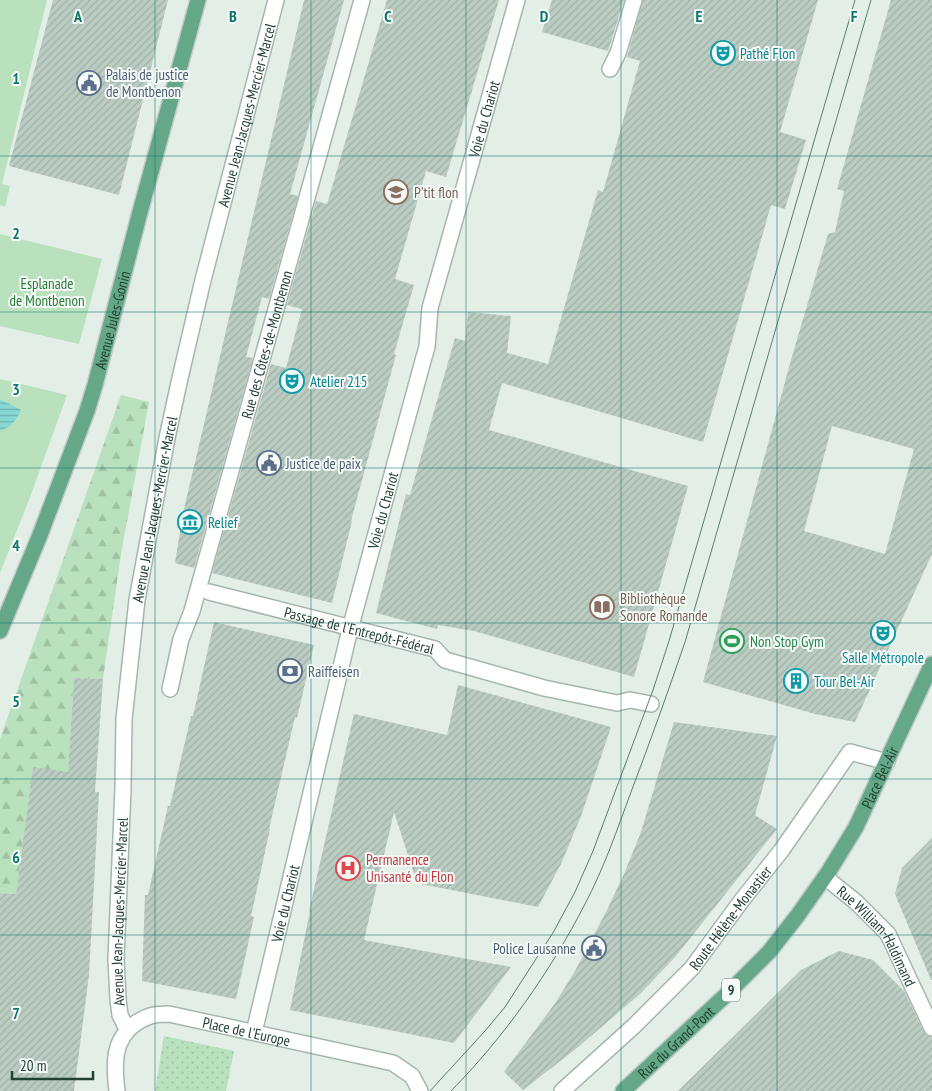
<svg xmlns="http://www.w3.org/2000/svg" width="932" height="1091" font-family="'PT Sans Narrow',sans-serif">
<defs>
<pattern id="grass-dots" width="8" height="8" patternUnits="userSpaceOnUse" patternTransform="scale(1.25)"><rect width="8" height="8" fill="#bae1bd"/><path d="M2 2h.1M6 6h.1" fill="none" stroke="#a0c2a3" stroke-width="1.8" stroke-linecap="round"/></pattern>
<pattern id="forest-firs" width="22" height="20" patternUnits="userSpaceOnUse" patternTransform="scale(1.25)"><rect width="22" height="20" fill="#bae1bd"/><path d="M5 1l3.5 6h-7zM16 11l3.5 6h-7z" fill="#a0c2a3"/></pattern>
<pattern id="water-rules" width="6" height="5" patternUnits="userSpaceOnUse" patternTransform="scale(1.25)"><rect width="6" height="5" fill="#86d8d5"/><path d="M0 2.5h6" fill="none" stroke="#6db1ad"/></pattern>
<pattern id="building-hatch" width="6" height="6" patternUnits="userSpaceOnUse" patternTransform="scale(1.25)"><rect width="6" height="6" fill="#bbccc2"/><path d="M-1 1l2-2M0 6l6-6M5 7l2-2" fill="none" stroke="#a0b0a7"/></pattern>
</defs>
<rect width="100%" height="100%" fill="#e3eee7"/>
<!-- grass -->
<path fill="url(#grass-dots)" d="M164 1036 234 1051 226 1091H155Z"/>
<!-- forest -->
<path fill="url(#forest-firs)" d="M121 395 149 402 121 554 103 679 74 678 68 772 33 768 16 894 0 893V739Z"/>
<!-- park -->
<path fill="#bae1bd" d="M0 0H47L2 184 10 186 5 207 0 205Z
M0 234 102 259 79 344 0 326Z
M0 379 67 395 29 500 0 573Z"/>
<!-- water -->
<path fill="url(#water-rules)" d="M0 400 8 403 21 410C16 421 11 427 0 431Z"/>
<!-- building -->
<path fill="url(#building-hatch)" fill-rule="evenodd" d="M53 0H168L119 195 9 166Z
M304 0H344L290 194 298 196 269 299 262 297 246 357 253 358 194 568 175 563 183 513Z
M387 0H499L446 177 426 171 395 279 414 285 394 354 396 355 385 395 351 521H352L332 603 212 573 271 364 286 368 302 309 287 305 316 201 327 204Z
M552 0H624L608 51 542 32Z
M643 0H818L780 132 806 140 785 209 771 205 703 442 502 383 489 430 688 486 634 677 474 631 438 625 437 629 376 613 406 494 410 495 455 338 465 341 468 312 511 316 507 353 548 364 598 190 603 192 640 61 627 57Z
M891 0H932V554L855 722 815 714 703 682 791 360 828 234 835 232 844 191 837 189ZM832 426 914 449 885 554 804 531Z
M214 622 314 645 297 718 295 717 269 829H270L251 916 254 917 236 999 142 981 145 895H148L168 806H170L191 716H193Z
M74 678 103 679 95 792H99L89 975 74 1091H0V893L16 894 33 767 68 772Z
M458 685 611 727 581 816 561 864 538 907 421 884 416 880 394 812 364 940 511 967 454 1043 290 1010 310 911H309L354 714 447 735Z
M674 722 777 736 755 815 777 829 676 956 641 993 577 1048 523 1090 504 1072 556 1002 575 971 607 910 624 874 641 832Z
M932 838V980H931L895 894 902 868Z
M839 951 873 960 904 991 924 1032 927 1036 932 1037V1091H678L801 970Z"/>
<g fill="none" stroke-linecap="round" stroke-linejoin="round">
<defs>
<g id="minor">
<path d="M610 69 618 53 634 0"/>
<path id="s1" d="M209 592 435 649 445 660 544 688 617 703 630 700 651 704"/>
<path id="s2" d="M170 689 181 639 192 611 362 0"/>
<path id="s3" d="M825 877 856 902 888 934 932 1028"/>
<path id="s4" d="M256 1024 350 629 424 357 427 347 430 308 517 0"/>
<path id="s5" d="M127 1029 120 1015 118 999 116 959 123 788 124 719 137 600 167 438 180 378 203 280 276 0"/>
<path id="s6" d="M117 1091C114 1065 112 1040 136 1023 149 1015 154 1014 169 1014L393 1063 412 1076 420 1091"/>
<path id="s7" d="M562 1091 634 1026 692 968 742 900 781 851 850 752 887 762"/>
</g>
<g id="major">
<path id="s8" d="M0 631 40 535 87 411 95 385 140 212 198 0"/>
<path id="s9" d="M623 1091 727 994 769 952 798 915 829 871 856 827 932 664"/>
</g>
</defs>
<!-- minor casing -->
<use href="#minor" stroke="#a5b7ad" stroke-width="18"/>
<!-- major casing -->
<use href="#major" stroke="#c1cac6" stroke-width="18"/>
<!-- minor -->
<use href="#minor" stroke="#fff" stroke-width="15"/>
<!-- major -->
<use href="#major" stroke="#64a889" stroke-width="15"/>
<!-- tram -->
<path stroke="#5b7d6e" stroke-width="1" d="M430 1091 485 1031 505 1007 554 931 575 892 593 851 653 690 669 641 855 0
M451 1091C505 1036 550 972 585 904 604 868 617 830 631 792 650 742 668 692 685 642L871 0"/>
</g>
<!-- grid -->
<path fill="none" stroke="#0f766e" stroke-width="1" stroke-opacity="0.55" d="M155 0V1091M311 0V1091M466 0V1091M621 0V1091M777 0V1091M0 156H932M0 312H932M0 468H932M0 623H932M0 779H932M0 935H932"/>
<!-- icons -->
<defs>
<symbol id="theatre-ring" viewBox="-11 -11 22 22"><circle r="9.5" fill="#f4faf6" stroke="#0f9aa8" stroke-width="1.5"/><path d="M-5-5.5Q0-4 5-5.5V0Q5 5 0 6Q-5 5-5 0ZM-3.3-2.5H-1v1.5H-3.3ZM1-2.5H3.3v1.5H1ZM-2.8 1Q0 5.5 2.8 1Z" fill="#0f9aa8"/></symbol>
<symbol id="civic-ring" viewBox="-11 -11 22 22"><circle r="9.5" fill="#f4faf6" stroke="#5c6f8a" stroke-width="1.5"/><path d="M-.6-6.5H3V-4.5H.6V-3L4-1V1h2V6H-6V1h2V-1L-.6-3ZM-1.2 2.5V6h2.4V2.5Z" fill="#5c6f8a"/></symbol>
<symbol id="school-ring" viewBox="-11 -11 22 22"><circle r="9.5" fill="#f4faf6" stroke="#8d6e63" stroke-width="1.5"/><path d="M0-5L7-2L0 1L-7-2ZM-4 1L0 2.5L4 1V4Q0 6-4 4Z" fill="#8d6e63"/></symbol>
<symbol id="museum-ring" viewBox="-11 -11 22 22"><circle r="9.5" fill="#f4faf6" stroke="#0f9aa8" stroke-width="1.5"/><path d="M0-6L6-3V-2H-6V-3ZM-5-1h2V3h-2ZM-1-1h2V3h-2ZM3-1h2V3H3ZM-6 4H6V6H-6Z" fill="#0f9aa8"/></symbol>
<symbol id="library-ring" viewBox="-11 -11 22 22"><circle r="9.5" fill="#f4faf6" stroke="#8d6e63" stroke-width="1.5"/><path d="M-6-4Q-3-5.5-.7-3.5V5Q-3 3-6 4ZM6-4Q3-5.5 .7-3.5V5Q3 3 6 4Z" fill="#8d6e63"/></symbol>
<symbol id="stadium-ring" viewBox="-11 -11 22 22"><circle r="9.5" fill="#f4faf6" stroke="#2e9e5b" stroke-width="1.5"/><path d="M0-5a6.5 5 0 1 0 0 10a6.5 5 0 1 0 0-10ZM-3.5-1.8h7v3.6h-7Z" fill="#2e9e5b"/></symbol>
<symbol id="bank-ring" viewBox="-11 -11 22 22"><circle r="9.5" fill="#f4faf6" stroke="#5c6f8a" stroke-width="1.5"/><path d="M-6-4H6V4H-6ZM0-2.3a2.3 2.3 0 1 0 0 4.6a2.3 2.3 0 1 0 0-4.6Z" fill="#5c6f8a"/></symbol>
<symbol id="building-ring" viewBox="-11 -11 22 22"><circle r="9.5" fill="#f4faf6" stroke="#0f9aa8" stroke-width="1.5"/><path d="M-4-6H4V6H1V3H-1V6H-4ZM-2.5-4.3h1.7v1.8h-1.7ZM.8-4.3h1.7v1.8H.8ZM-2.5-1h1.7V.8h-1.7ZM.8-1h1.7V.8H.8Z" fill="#0f9aa8"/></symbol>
<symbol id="hospital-ring" viewBox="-11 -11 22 22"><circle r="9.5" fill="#f4faf6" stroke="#e0444e" stroke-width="1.5"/><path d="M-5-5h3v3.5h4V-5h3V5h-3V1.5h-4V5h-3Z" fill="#e0444e"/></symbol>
</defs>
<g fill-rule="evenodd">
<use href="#theatre-ring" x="709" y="39" width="28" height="28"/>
<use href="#civic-ring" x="75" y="69" width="28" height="28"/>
<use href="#school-ring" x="382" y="178" width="28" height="28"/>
<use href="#theatre-ring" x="278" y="367" width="28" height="28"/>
<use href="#civic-ring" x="255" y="449" width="28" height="28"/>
<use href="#museum-ring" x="176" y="508" width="28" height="28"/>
<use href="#library-ring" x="588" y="593" width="28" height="28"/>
<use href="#theatre-ring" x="869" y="619" width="28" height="28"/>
<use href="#stadium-ring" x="718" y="627" width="28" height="28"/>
<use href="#bank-ring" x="276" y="657" width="28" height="28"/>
<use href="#building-ring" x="782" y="667" width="28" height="28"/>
<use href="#hospital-ring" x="334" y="854" width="28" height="28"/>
<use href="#civic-ring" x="580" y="934" width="28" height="28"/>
</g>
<g text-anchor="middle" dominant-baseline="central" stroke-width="4" stroke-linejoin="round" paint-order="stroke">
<!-- shield labels -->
<rect fill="#f4faf6" stroke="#60786d" stroke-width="1" x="722" y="978.5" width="18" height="23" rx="4"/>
<g font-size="14" font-weight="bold" fill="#214132">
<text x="731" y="990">9</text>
</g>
<!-- culture labels -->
<g font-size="15" fill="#0d838f" stroke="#f4faf6" text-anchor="start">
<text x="740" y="53">Pathé Flon</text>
<text x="310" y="381">Atelier 215</text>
<text x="208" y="522">Relief</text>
<text x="883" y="657" text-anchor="middle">Salle Métropole</text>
<text x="814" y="681">Tour Bel-Air</text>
</g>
<!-- service labels -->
<g font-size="15" fill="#4e5e75" stroke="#f4faf6" text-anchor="start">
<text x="106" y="74">Palais de justice<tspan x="106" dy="17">de Montbenon</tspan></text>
<text x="286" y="463">Justice de paix</text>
<text x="308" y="671">Raiffeisen</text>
<text x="576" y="948" text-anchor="end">Police Lausanne</text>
</g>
<!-- street labels -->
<g font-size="15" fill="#214132" stroke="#f4faf6">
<text stroke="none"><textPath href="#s5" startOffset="929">Avenue Jean-Jacques-Mercier-Marcel</textPath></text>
<text stroke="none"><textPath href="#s4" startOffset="934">Voie du Chariot</textPath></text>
<text stroke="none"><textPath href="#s8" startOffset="331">Avenue Jules-Gonin</textPath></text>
<text stroke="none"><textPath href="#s2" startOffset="358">Rue des Côtes-de-Montbenon</textPath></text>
<text stroke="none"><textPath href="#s5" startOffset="524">Avenue Jean-Jacques-Mercier-Marcel</textPath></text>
<text stroke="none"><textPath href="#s4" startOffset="529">Voie du Chariot</textPath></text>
<text stroke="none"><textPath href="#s1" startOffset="155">Passage de l'Entrepôt-Fédéral</textPath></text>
<text stroke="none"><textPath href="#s9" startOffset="409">Place Bel-Air</textPath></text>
<text stroke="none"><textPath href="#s4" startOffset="124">Voie du Chariot</textPath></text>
<text stroke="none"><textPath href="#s5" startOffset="119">Avenue Jean-Jacques-Mercier-Marcel</textPath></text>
<text stroke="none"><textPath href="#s7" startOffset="242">Route Hélène-Monastier</textPath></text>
<text stroke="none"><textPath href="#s3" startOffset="80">Rue William-Haldimand</textPath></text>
<text stroke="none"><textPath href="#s6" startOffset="189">Place de l'Europe</textPath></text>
<text stroke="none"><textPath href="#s9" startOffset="72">Rue du Grand-Pont</textPath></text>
</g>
<!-- education labels -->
<g font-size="15" fill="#785e54" stroke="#f4faf6" text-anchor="start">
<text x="414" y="192">P'tit flon</text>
<text x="620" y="598">Bibliothèque<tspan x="620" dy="17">Sonore Romande</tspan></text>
</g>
<!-- park labels -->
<g font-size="15" fill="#277c38" stroke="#f4faf6">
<text x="47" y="283">Esplanade<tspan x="47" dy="17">de Montbenon</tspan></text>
</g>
<!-- leisure labels -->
<g font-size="15" fill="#27864d" stroke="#f4faf6" text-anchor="start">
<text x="750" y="641">Non Stop Gym</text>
</g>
<!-- health labels -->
<g font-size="15" fill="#be3a42" stroke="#f4faf6" text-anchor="start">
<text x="366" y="859">Permanence<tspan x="366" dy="17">Unisanté du Flon</tspan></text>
</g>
</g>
<g font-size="16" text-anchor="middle" font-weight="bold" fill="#0f766e" stroke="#f4faf6" stroke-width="4" stroke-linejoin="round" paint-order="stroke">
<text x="78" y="22">A</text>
<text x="233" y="22">B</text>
<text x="388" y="22">C</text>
<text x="544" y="22">D</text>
<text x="699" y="22">E</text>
<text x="854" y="22">F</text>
<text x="16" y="84">1</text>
<text x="16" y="239">2</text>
<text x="16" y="395">3</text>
<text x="16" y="551">4</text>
<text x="16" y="707">5</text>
<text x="16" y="863">6</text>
<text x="16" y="1019">7</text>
</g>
<!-- scale -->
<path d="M12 1071v8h81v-8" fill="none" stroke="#214132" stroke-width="2.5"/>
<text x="20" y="1071" font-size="15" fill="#214132" stroke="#f4faf6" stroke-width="4" paint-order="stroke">20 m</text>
</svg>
